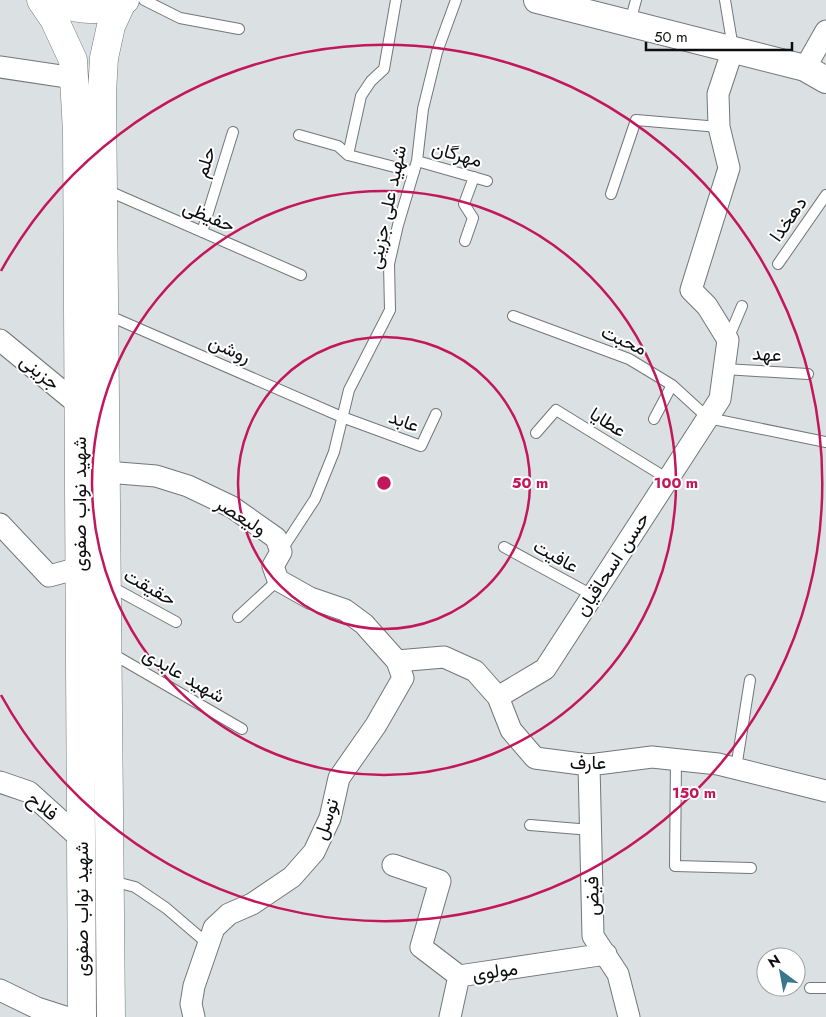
<svg xmlns="http://www.w3.org/2000/svg" width="826" height="1017" font-family="Jost,Vazirmatn,sans-serif">
<rect width="100%" height="100%" fill="#dbe0e2"/>
<g fill="none" stroke-linecap="round" stroke-linejoin="round">
<defs>
<path id="service" d="M144 0 180 18 239 29
M725 0 733 48
M630 22 636 0
M299 135 338 146 348 155 414 172
M348 155 361 96 371 81 384 69 396 0
M417 161 487 181
M104 189 301 275
M611 194 636 120 719 127
M202 232 233 132
M465 241 473 218 464 204 474 177
M778 264 826 195
M105 314 342 417 421 446 436 414
M513 316 629 359 672 385 708 418 826 442
M728 339 742 306
M724 369 808 374
M654 419 672 385
M536 433 556 410 668 479
M504 547 592 595
M281 551 315 499 334 452 349 390 390 310 389 264 398 225 417 161 423 109 437 52 456 0
M110 586 176 622
M238 617 278 580
M111 653 242 729
M676 760 675 866 751 868
M736 768 750 680
M530 825 591 830
M112 881 135 887 166 908 208 944
M810 988H826"/>
<path id="minor" d="M0 67 74 78
M805 68 826 31
M0 340 79 405
M106 472 156 476 188 486 232 507 276 538 281 552 273 566 278 580 310 598 345 610 364 624 397 661 403 678 376 725 339 778 330 818 314 852 292 877 252 904 229 914 214 928 194 986 191 1004 194 1017
M0 524 49 576 79 568
M397 661 444 657 475 671 498 697 511 730 535 758 589 765 652 757 718 764 826 791
M498 697 545 669 720 399 728 340 707 306 691 290 729 168 719 127 718 94 733 49
M589 765 593 936 618 974 629 1017
M0 782 29 792 81 839
M393 865 440 881 421 947 459 976 606 954
M0 990 37 1008 65 1017
M450 1017 459 976"/>
<path id="tertiary" d="M537 0 805 68 826 80"/>
<path id="secondary" d="M41 0 54 19 73 60 77 132 82 1017
M111 1017 102 93 104 58 111 26 122 2"/>
<path id="primary" d="M49 0C73 9 103 15 125 0"/>
</defs>
<!-- service casing -->
<use href="#service" stroke="#727778" stroke-width="12"/>
<!-- minor casing -->
<use href="#minor" stroke="#727778" stroke-width="23"/>
<!-- tertiary casing -->
<use href="#tertiary" stroke="#727778" stroke-width="28"/>
<!-- secondary casing -->
<use href="#secondary" stroke="#727778" stroke-width="29"/>
<!-- primary casing -->
<use href="#primary" stroke="#727778" stroke-width="29"/>
<!-- service -->
<use href="#service" stroke="#fff" stroke-width="10"/>
<!-- minor -->
<use href="#minor" stroke="#fff" stroke-width="21"/>
<!-- tertiary -->
<use href="#tertiary" stroke="#fff" stroke-width="26"/>
<!-- secondary -->
<use href="#secondary" stroke="#fff" stroke-width="28"/>
<!-- primary -->
<use href="#primary" stroke="#fff" stroke-width="28"/>
</g>
<!-- distance rings -->
<g fill="none" stroke="#c2185b" stroke-width="2.5">
<circle cx="384" cy="483" r="146"/>
<circle cx="384" cy="483" r="292"/>
<path d="M1 271A438 438 0 1 1 1 695"/>
</g>
<g text-anchor="middle" dominant-baseline="central" stroke-width="4" stroke-linejoin="round" paint-order="stroke">
<!-- street labels -->
<g font-size="19" fill="#0c0e0f" stroke="#fff">
<text transform="translate(457 154) rotate(16)">مهرگان</text>
<text transform="translate(205 162) rotate(-73)">حلم</text>
<text transform="translate(387 207) rotate(-78)">شهید علی جزینی</text>
<text transform="translate(209 216) rotate(23)">حفیظی</text>
<text transform="translate(788 219) rotate(-55)">دهخدا</text>
<text transform="translate(624 340) rotate(24)">محبت</text>
<text transform="translate(230 349) rotate(24)">روشن</text>
<text transform="translate(767 354) rotate(4)">عهد</text>
<text transform="translate(40 372) rotate(39)">جزینی</text>
<text transform="translate(404 421) rotate(20)">عابد</text>
<text transform="translate(608 422) rotate(32)">عطایا</text>
<text transform="translate(79 504) rotate(-90)">شهید نواب صفوی</text>
<text transform="translate(241 516) rotate(32)">ولیعصر</text>
<text transform="translate(556 556) rotate(29)">عافیت</text>
<text transform="translate(612 564) rotate(-57)">حسن اسحاقیان</text>
<text transform="translate(150 587) rotate(29)">حقیقت</text>
<text transform="translate(184 675) rotate(30)">شهید عابدی</text>
<text x="588" y="762">عارف</text>
<text transform="translate(43 806) rotate(40)">فلاح</text>
<text transform="translate(326 819) rotate(-71)">توسل</text>
<text transform="translate(592 896) rotate(-91)">فیض</text>
<text transform="translate(81 909) rotate(-90)">شهید نواب صفوی</text>
<text transform="translate(495 971) rotate(-8)">مولوی</text>
</g>
</g>
<circle cx="384" cy="483" r="8" fill="#c2185b" stroke="#fff" stroke-width="2.5"/>
<g font-size="15" text-anchor="middle" font-weight="bold" fill="#c2185b" stroke="#fff" stroke-width="4" stroke-linejoin="round" paint-order="stroke">
<text x="530" y="488">50 m</text>
<text x="676" y="488">100 m</text>
<text x="694" y="798">150 m</text>
</g>
<!-- north arrow -->
<g transform="translate(781 972) rotate(328)"><circle r="24" fill="#ffffff" stroke="#9e9f9f"/>
<path d="M0-4L9 19L0 12L-9 19Z" fill="#38788c"/>
<text y="-8" font-size="14" font-weight="bold" text-anchor="middle" fill="#0c0e0f">N</text>
</g>
<!-- scale -->
<path d="M646 42v8h146v-8" fill="none" stroke="#0c0e0f" stroke-width="2.5"/>
<text x="654" y="42" font-size="15" fill="#0c0e0f" stroke="#ffffff" stroke-width="4" paint-order="stroke">50 m</text>
</svg>
